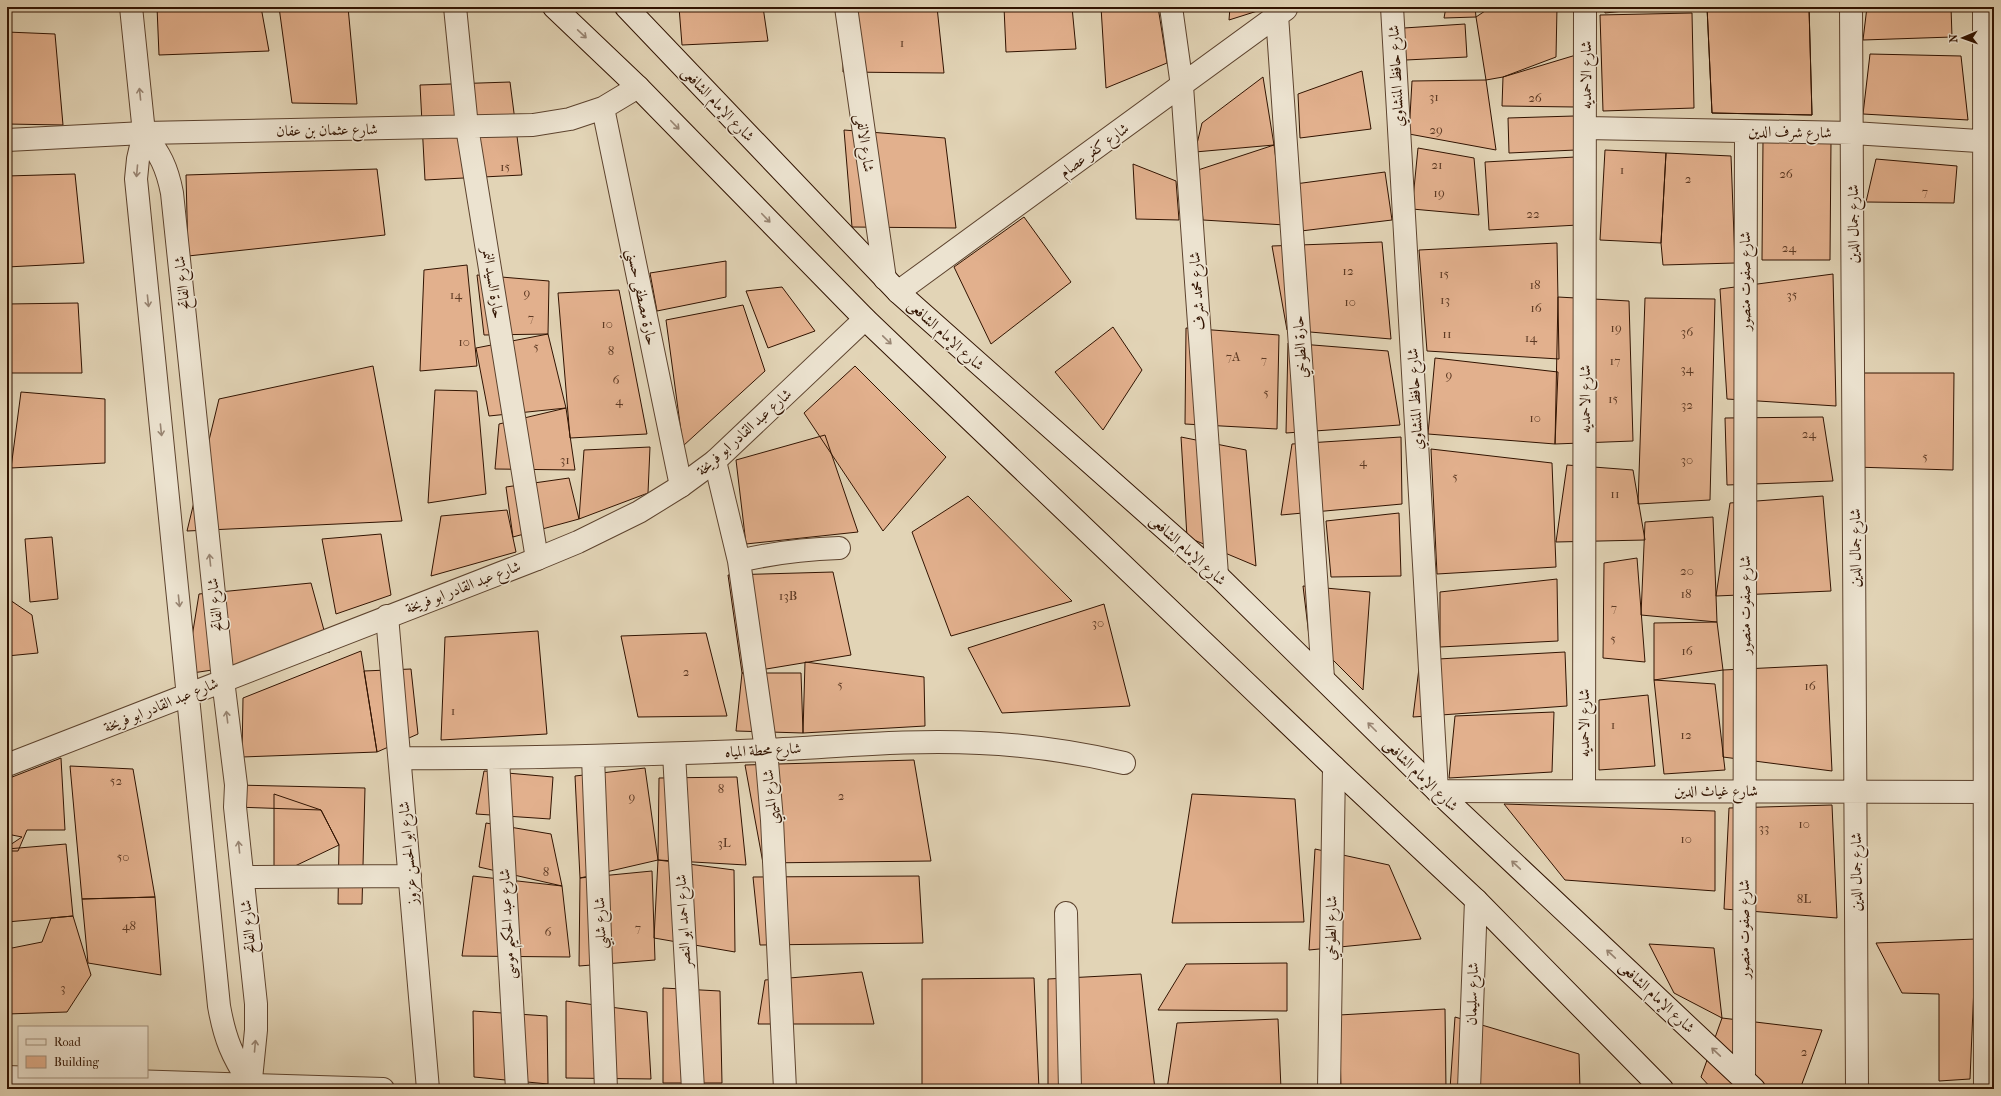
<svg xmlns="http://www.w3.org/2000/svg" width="2001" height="1096" font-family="'IM FELL French Canon',Amiri,serif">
<rect width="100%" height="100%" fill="#e2d4b6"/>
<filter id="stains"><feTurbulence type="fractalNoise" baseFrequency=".005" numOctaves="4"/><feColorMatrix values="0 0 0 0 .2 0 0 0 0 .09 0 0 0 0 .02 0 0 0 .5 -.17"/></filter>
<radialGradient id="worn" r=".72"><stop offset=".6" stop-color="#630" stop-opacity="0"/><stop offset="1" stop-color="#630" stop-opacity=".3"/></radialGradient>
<!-- building -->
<path fill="#e2b08d" stroke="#311301" d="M157 7H261L269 51 159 55Z
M279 7H348L357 104 292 103Z
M679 7H763L768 41 682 45Z
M844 7H937L944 73 843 72Z
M1004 7H1072L1076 49 1006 52Z
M1101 7H1158L1167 63 1106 88Z
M1230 7H1270L1229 20Z
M1446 7H1475L1476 17 1444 18Z
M1491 7H1557L1556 57 1503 77 1486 80 1476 17Z
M1604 7H1661L1605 13Z
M1707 7H1809L1812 115 1712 113Z
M1707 7H1809L1812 115 1712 113Z
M1867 7H1951L1952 37 1863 40Z
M1692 13 1694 108 1603 111 1600 15Z
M1465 24 1467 57 1406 60 1404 28Z
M7 32 55 34 63 125 7 124Z
M1870 54 1961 56 1968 120 1863 114Z
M1576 55 1575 107 1502 106 1503 77Z
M1362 71 1371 129 1300 138 1298 94Z
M1263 77 1274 145 1195 152 1202 123Z
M1486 80 1496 150 1409 134 1412 81Z
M510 82 522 175 425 180 420 85Z
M1574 116 1576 150 1509 153 1508 118Z
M844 130 945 138 956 228 852 227Z
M1763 140 1831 141 1830 260H1762Z
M1274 145 1285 225 1203 220 1198 170Z
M1418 148 1474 158 1479 215 1412 209Z
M1605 150 1666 153 1661 243 1600 240Z
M1666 153 1731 156 1735 263 1663 265 1661 243Z
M1575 157 1578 225 1489 230 1485 162Z
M1876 159 1957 166 1954 203 1866 202Z
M1133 164 1176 181 1179 220 1136 219Z
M377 169 385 235 188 256 186 175Z
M1385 172 1392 220 1301 231 1295 184Z
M75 174 84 263 7 267V176Z
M1024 217 1071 282 991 344 954 267Z
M1382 242 1391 339 1287 330 1272 246Z
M1557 243 1559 359 1427 351 1419 250Z
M726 261V297L657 311 650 273Z
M467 265 477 366 420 371 424 270Z
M1833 274 1836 406 1727 399 1720 289Z
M477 275 549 281 548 334 484 335Z
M782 287 815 331 768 348 746 291Z
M619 290 647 434 570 438 558 293Z
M1558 297 1629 301 1633 441 1555 444Z
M1645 298 1715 299 1710 500 1638 504Z
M78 303 82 373H7V304Z
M743 305 765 371 683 446 666 320Z
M1113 327 1142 370 1103 430 1055 372Z
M1186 328 1279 335 1277 429 1185 424Z
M548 334 566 408 489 416 476 348Z
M1288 343 1388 351 1400 425 1286 433Z
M1435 358 1558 372 1555 444 1428 434Z
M373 366 402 521 187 531 219 399Z
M855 366 946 457 883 531 804 413Z
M1854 373H1954L1953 470 1854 467Z
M435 390 477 391 486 494 428 503Z
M21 392 105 399V463L11 468Z
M566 408 575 470 495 469 499 424Z
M1823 417 1833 481 1727 485 1725 418Z
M825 435 858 532 746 544 736 460Z
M1181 437 1246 450 1256 566 1187 537Z
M1401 437 1402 504 1281 515 1292 444Z
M650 447 648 493 579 519 584 450Z
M1431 449 1552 463 1556 567 1437 574Z
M1567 465 1633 470 1645 540 1556 542Z
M569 478 579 519 513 537 506 487Z
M968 496 1072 601 951 636 912 532Z
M1823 496 1831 591 1716 596 1730 503Z
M507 510 516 552 431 576 441 516Z
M1399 513 1401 576 1331 577 1326 521Z
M1713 517 1717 622 1641 615 1645 522Z
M381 534 391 595 336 614 322 539Z
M52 537 58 599 30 602 25 539Z
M1637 558 1645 662 1603 658 1604 563Z
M833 572 851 655 742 673 728 575Z
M1557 579 1558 641 1440 647V592Z
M311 583 330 652 186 674 199 594Z
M1303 586 1370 592 1363 690 1309 636Z
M7 598 32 615 38 653 7 656Z
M1104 604 1130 706 1002 713 968 648Z
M1717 622 1723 670 1654 680V623Z
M538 631 547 734 441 740 445 637Z
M706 633 727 716 638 717 621 636Z
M361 651 377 752 242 757 243 698Z
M1565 652 1567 706 1413 717 1420 660Z
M805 662 924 677 925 726 803 733Z
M1827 665 1832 771 1723 757V670Z
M411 669 418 734 377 752 364 671Z
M742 673H801L803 733 736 731Z
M1654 680 1715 684 1725 770 1664 774Z
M1648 695 1655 766 1599 770V700Z
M1554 712 1552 772 1449 778 1455 716Z
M61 758 65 830H27L18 851H7V847L22 837 7 834V779Z
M914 760 931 861 763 863 745 765Z
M70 766 133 769 155 897 82 899Z
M645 768 658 860 580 878 575 776Z
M484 771 553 777 550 819 476 814Z
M737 777 746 865 658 860 659 778Z
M236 785 365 788 362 904H338L339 845 321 810 235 807Z
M274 794 321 810 339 845 274 876Z
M1192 794 1295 799 1304 922 1172 923Z
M1504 804 1715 811V891L1565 880Z
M1832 805 1837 918 1724 909 1729 808Z
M486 823 551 834 562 886 479 867Z
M66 844 73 916 7 922V849Z
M1315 849 1389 865 1421 939 1309 950Z
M658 860 734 870 735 952 654 938Z
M652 871 655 960 579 966 580 878Z
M473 876 562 886 570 957 462 956Z
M919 876 923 943 760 945 753 877Z
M155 897 161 975 88 963 82 899Z
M73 916 91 975 67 1012 7 1014V949L42 942 51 918Z
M1976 939 1970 1079 1939 1081V994L1902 993 1876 943Z
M1649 944 1714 948 1722 1018 1674 993Z
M1287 963V1011L1158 1010 1186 964Z
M862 972 874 1024H758L765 980Z
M1141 974 1155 1089H1048V979Z
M1034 978 1039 1089H922V979Z
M663 988 720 991 722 1083H663Z
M566 1001 647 1012 651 1079 566 1078Z
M1445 1009 1446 1089H1341L1339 1015Z
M473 1011 547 1016 548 1084 474 1077Z
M1455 1017 1579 1054 1580 1089H1450Z
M1722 1018 1822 1030 1800 1089H1712L1701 1077Z
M1278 1019 1281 1089H1167L1177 1023Z"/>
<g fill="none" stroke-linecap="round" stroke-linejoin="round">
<defs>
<path id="minor" d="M455 7 467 127 537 559
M846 7 885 279
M1171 7 1182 86 1217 575
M1392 7 1437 791 1994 792
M1851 7 1857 1089
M1984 7 1985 1089
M1277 15 1323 678
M603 108 681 486
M1586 128 1853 133 1994 142
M7 140 144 133 533 125 570 119 603 108 638 87
M898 292 1286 9
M715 461 739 561 766 750 772 820 785 1089
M739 561C773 553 805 549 839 548
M387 616 428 1089
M674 754 693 1089
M593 757 606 1089
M400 758C522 759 643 755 765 750 836 747 908 739 980 743 1029 745 1076 752 1124 763
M498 759 517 1089
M1584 791 1585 7
M243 877 410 876
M1066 913 1070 1089
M7 1077 383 1089
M1744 1078 1746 132
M1329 1089 1334 767
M1469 1089 1476 900"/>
<path id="tertiary" d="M131 7 144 133 138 159 136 179 138 199 219 1006C225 1040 232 1055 250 1084
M144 133C160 154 167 167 172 193L223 680 236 785 235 807 256 1004V1030L250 1089
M7 765 537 559 578 542 639 512 681 486 715 461 865 319"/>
<path id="secondary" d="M554 7 638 87 865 319 1334 767 1476 900 1662 1089
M626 7 898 292 1217 575 1437 791 1754 1089"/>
</defs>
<!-- minor casing -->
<use href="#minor" stroke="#5d432e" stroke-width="24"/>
<!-- tertiary casing -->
<use href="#tertiary" stroke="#5d432e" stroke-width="24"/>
<!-- secondary casing -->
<use href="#secondary" stroke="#311301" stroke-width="24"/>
<!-- minor -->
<use href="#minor" stroke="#ece3d0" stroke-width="22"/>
<!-- tertiary -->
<use href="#tertiary" stroke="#ece3d0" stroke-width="22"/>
<!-- secondary -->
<use href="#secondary" stroke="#ece3d0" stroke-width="22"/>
</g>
<!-- one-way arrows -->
<defs><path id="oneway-shaft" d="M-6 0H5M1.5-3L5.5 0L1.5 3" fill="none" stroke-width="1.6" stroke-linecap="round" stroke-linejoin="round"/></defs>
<g stroke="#988573">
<use href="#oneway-shaft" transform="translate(582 34) rotate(43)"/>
<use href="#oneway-shaft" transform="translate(140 94) rotate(-96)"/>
<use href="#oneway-shaft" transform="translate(675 125) rotate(46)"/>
<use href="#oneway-shaft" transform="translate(137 171) rotate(95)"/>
<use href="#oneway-shaft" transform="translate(766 218) rotate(46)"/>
<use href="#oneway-shaft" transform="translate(148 301) rotate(84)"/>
<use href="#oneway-shaft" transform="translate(887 340) rotate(44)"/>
<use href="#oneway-shaft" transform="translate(161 430) rotate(84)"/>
<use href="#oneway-shaft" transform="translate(210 560) rotate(-96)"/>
<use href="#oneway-shaft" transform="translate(179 601) rotate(84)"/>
<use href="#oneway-shaft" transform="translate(227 717) rotate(-97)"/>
<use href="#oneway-shaft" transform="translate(1372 727) rotate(-135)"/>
<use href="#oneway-shaft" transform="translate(239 847) rotate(-96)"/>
<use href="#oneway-shaft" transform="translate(1516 865) rotate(-137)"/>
<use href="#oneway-shaft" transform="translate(1611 954) rotate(-137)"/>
<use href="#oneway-shaft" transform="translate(255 1046) rotate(-85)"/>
<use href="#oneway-shaft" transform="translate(1716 1052) rotate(-137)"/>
</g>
<g text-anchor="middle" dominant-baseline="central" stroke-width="3" stroke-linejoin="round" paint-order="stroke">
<!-- number labels -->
<g font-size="13" fill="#5d3a24">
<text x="902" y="42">1</text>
<text x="1434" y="96">31</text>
<text x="1535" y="97">26</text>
<text x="1436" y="129">29</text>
<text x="1437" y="164">21</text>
<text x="505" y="166">15</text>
<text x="1622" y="169">1</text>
<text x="1786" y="173">26</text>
<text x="1688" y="178">2</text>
<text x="1925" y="191">7</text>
<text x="1439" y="192">19</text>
<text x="1533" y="213">22</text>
<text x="1789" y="247">24</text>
<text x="1348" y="270">12</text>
<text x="1444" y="273">15</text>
<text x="1535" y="284">18</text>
<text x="527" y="292">9</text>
<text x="456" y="294">14</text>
<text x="1792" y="294">35</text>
<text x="1445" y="299">13</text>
<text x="1350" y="301">10</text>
<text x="1536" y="307">16</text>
<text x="531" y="317">7</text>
<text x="607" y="323">10</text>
<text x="1616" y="327">19</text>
<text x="1687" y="331">36</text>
<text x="1447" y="333">11</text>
<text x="1531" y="337">14</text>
<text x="464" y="341">10</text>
<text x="536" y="346">5</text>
<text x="611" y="350">8</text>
<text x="1233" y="356">7A</text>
<text x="1264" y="359">7</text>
<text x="1615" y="360">17</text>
<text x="1687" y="368">34</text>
<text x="1449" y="374">9</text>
<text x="616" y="379">6</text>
<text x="1266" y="392">5</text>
<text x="1613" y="398">15</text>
<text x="619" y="400">4</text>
<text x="1687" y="404">32</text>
<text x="1535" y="417">10</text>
<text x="1809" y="433">24</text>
<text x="1925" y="456">5</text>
<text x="565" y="459">31</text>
<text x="1687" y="459">30</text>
<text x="1363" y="461">4</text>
<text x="1455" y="476">5</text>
<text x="1615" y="493">11</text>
<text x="1687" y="570">20</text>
<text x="1686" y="593">18</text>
<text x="788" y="595">13B</text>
<text x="1614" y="607">7</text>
<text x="1098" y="622">30</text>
<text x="1613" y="638">5</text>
<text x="1687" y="650">16</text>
<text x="686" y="671">2</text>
<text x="840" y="684">5</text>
<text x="1810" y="685">16</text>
<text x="453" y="710">1</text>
<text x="1613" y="724">1</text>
<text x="1686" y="734">12</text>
<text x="116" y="780">52</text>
<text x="721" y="788">8</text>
<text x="841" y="795">2</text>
<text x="632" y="796">9</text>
<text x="1804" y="823">10</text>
<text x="1764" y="827">33</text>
<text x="1686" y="838">10</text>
<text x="724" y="842">3L</text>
<text x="123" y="856">50</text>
<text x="546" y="871">8</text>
<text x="1804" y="898">8L</text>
<text x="129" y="925">48</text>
<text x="638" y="927">7</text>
<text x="548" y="931">6</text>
<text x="63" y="987">3</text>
<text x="1804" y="1051">2</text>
</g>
<!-- street labels -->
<g font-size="15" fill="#311301" stroke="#ece3d0">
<text transform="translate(1586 75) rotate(-90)">شارع الاحمديه</text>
<text transform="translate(1396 76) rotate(-93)">شارع حافظ المنشاوي</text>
<text transform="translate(718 104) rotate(46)">شارع الإمام الشافعى</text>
<text transform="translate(327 130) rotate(-1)">شارع عثمان بن عفان</text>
<text transform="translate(1790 132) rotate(1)">شارع شرف الدين</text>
<text transform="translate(865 143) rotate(82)">شارع الالفى</text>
<text transform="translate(1094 150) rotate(-36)">شارع كفر عصام</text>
<text transform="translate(1853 224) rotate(-90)">شارع جمال الدين</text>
<text transform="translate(1745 281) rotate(-90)">شارع صفوت منصور</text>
<text transform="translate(182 283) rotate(-96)">شارع الفاتح</text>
<text transform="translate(493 283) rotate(81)">حارة السيد النمر</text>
<text transform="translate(1197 291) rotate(-94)">شارع محمد شرف</text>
<text transform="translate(642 297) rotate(78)">حارة مصطفى حسني</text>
<text transform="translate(946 335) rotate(42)">شارع الإمام الشافعى</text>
<text transform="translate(1300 347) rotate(-94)">حارة الطوخي</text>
<text transform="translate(1415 399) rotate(-93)">شارع حافظ المنشاوي</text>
<text transform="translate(1585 399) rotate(-90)">شارع الاحمديه</text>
<text transform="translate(744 432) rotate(-42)">شارع عبد القادر ابو فريخة</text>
<text transform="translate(1855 548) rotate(-90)">شارع جمال الدين</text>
<text transform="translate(1188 550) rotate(42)">شارع الإمام الشافعى</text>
<text transform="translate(463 587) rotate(-21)">شارع عبد القادر ابو فريخة</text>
<text transform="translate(215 605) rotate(-96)">شارع الفاتح</text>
<text transform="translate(1745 605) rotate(-90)">شارع صفوت منصور</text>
<text transform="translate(161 705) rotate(-22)">شارع عبد القادر ابو فريخة</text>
<text transform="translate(1584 723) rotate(-90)">شارع الاحمديه</text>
<text transform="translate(763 750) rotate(-3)">شارع محطة المياه</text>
<text transform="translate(1421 775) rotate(44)">شارع الإمام الشافعى</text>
<text x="1716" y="791">شارع غياث الدين</text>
<text transform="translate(770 797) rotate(-95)">شارع الميهي</text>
<text transform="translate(408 853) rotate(-95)">شارع ابو الحسن عزوز</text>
<text transform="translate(1856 872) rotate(-90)">شارع جمال الدين</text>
<text transform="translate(683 921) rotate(-93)">شارع احمد ابو النصر</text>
<text transform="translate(600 923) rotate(-92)">شارع شلبي</text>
<text transform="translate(507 924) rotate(-93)">شارع عبد الحكيم موسى</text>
<text transform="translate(248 927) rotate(-96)">شارع الفاتح</text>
<text transform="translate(1331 928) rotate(-89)">شارع الطوخي</text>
<text transform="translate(1744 929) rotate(-90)">شارع صفوت منصور</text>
<text transform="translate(1472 994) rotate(-88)">شارع سليمان</text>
<text transform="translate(1657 997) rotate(43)">شارع الإمام الشافعى</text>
</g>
</g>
<!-- margin -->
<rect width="2001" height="1096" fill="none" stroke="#e2d4b6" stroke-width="24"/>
<rect x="8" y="8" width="1985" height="1080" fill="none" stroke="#311301" stroke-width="2"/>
<rect x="12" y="12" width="1977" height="1072" fill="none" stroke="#311301"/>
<!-- legend -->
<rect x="18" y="1026" width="130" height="52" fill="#ece3d0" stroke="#a1907d"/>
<rect x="26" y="1039" width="20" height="6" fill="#ece3d0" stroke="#a1907d"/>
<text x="54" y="1046" font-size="12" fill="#311301">Road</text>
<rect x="26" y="1056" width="20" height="12" fill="#e2b08d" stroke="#a1907d"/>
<text x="54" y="1066" font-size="12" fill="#311301">Building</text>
<!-- north arrow -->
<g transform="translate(1963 38) rotate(268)" stroke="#ece3d0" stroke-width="3" paint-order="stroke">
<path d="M0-3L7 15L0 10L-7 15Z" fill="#311301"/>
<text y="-6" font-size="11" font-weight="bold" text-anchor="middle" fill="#311301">N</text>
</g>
<rect width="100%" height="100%" filter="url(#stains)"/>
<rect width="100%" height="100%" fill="url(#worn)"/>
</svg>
